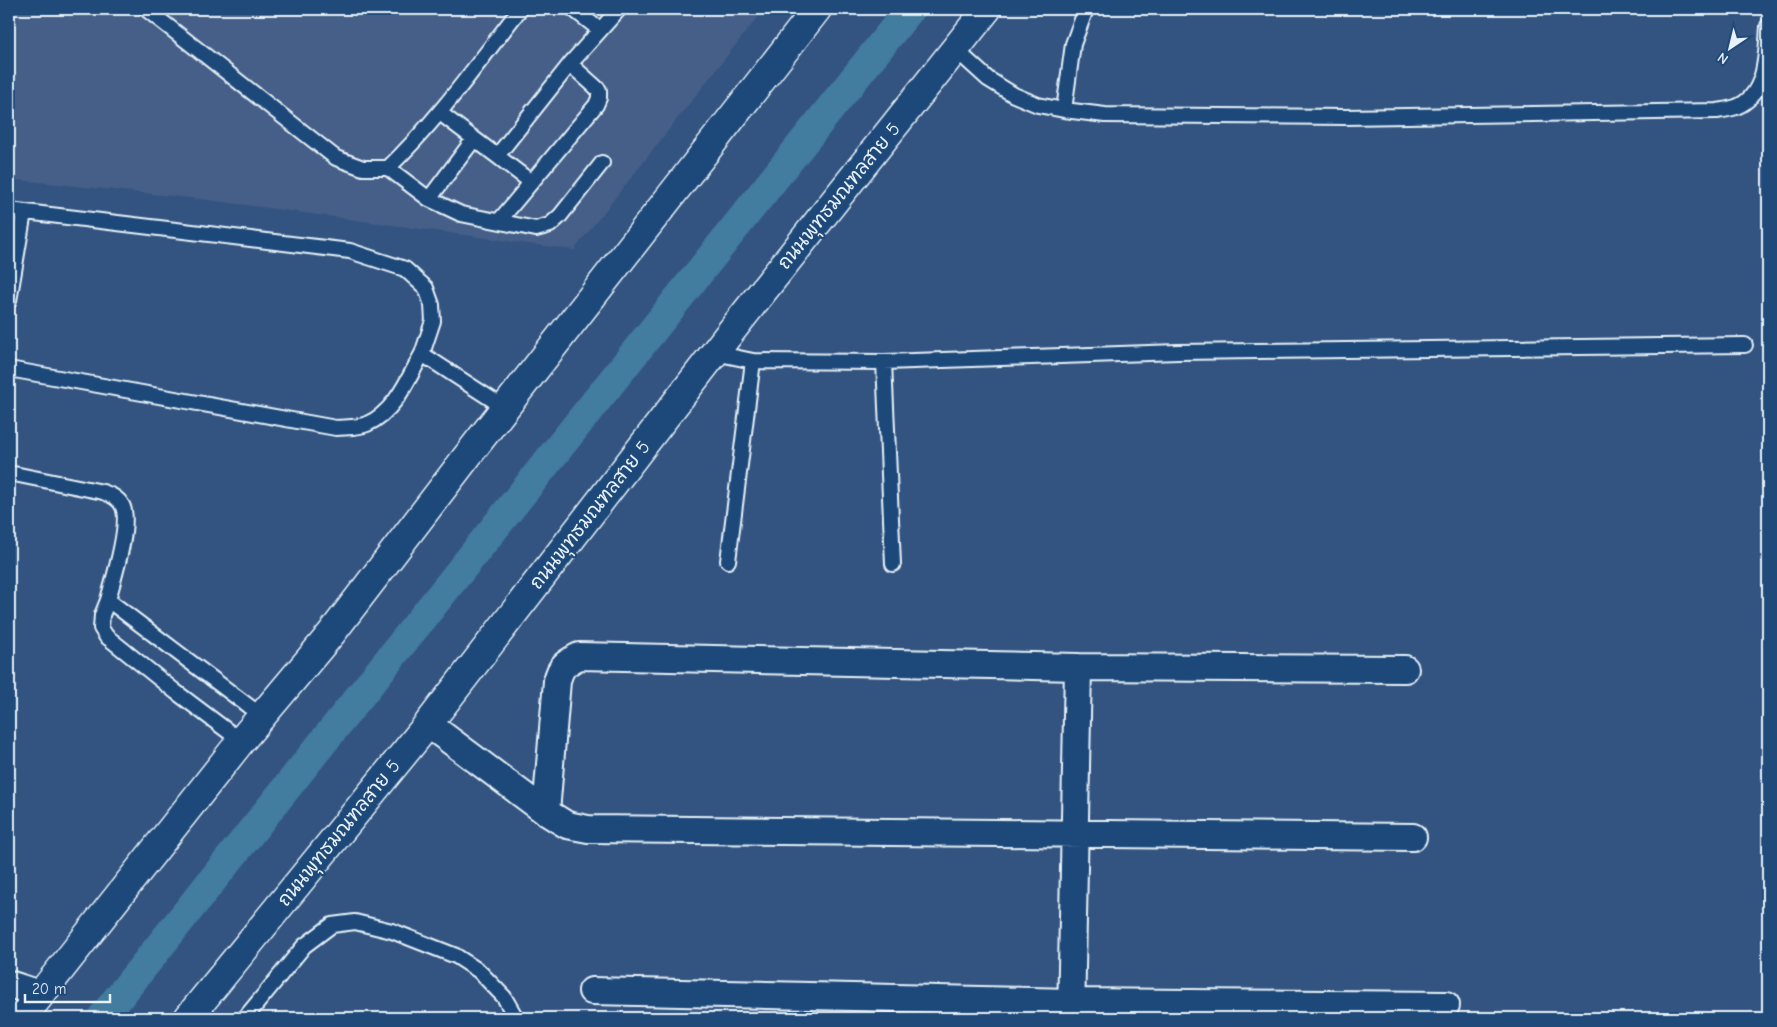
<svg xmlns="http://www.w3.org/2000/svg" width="1777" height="1027" font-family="'Comic Neue','Playpen Sans Thai',sans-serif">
<rect width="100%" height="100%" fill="#335481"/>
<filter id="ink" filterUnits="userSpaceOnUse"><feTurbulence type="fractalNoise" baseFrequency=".02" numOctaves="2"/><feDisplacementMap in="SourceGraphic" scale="10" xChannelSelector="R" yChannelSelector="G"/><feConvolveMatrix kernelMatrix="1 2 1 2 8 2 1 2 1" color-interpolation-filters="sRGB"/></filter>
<g filter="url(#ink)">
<!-- built -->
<path fill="#455f88" d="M9 9H764L574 250 209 200 9 179Z"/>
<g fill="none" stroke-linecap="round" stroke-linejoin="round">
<!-- canal -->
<path stroke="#437c9e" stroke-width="30" d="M102 1018 910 9"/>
<defs>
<path id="lane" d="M146 9 336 158 363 168H388C438 120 478 63 520 9
M573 9 600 30
M955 49 988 79 1014 95 1038 105 1064 110 1105 115 1345 117 1717 111C1723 110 1730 109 1736 107 1767 95 1766 53 1768 26
M1064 110 1073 44 1086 9
M440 113 497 156 570 64 619 9
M497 156 531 182
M388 168 429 199 461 214 536 229 550 225 560 216 602 163
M429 199 474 139
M9 210 350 251 405 269 426 288 432 305 433 321 422 354 505 408
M499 221 596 105 599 98V90L570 64
M9 301 24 212
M715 353 753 361 884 362 1178 352 1745 345
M884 362 893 564
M9 369 336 428C345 427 358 428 367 424 395 412 408 379 422 354
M9 473 103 492C111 495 117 497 122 505 132 522 113 580 108 600L263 717
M728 561 753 361
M108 600 102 615 101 628 106 636 176 692 241 741
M245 1018 304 946 332 925 355 922 392 931 456 956 479 971 504 997 516 1018"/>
<path id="street" d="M1078 667 1405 669
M428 724 546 812 567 825 588 829 1413 837
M546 812 557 681C561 665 566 663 579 656L1078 667 1071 1018
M9 984 40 994
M592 991 1071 1002 1446 1005"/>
<path id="secondary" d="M22 1018 241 741 331 634 475 446 817 9
M188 1018 428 724 736 325 987 9"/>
</defs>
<!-- lane casing -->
<use href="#lane" stroke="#e8f1f8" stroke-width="18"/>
<!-- street casing -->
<use href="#street" stroke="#e8f1f8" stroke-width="30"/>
<!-- secondary casing -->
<use href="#secondary" stroke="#e8f1f8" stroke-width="31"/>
<!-- lane -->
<use href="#lane" stroke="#1f4a7a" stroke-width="14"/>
<!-- street -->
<use href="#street" stroke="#1f4a7a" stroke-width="26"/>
<!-- secondary -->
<use href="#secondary" stroke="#1f4a7a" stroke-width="28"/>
</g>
</g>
<g text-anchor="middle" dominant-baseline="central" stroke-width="4.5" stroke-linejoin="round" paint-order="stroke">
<!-- street labels -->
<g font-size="19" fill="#e8f1f8" stroke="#1f4a7a">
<text transform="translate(839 196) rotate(-51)">ถนนพุทธมณฑลสาย 5</text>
<text transform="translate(590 515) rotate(-52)">ถนนพุทธมณฑลสาย 5</text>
<text transform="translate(339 833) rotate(-51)">ถนนพุทธมณฑลสาย 5</text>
</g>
</g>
<!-- margin -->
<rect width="1777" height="1027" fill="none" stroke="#1f4a7a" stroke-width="30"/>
<rect x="15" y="15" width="1747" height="997" fill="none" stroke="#e8f1f8" stroke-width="2" filter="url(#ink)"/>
<!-- north arrow -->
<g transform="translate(1730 48) rotate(215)" stroke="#1f4a7a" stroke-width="4" paint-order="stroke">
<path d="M0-4L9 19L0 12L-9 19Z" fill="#e8f1f8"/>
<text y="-8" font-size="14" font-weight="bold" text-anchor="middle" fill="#e8f1f8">N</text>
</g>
<!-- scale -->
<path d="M25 994v8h85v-8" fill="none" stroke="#e8f1f8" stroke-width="2.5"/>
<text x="32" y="994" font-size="15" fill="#e8f1f8" stroke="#1f4a7a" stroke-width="4" paint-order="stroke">20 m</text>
</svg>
